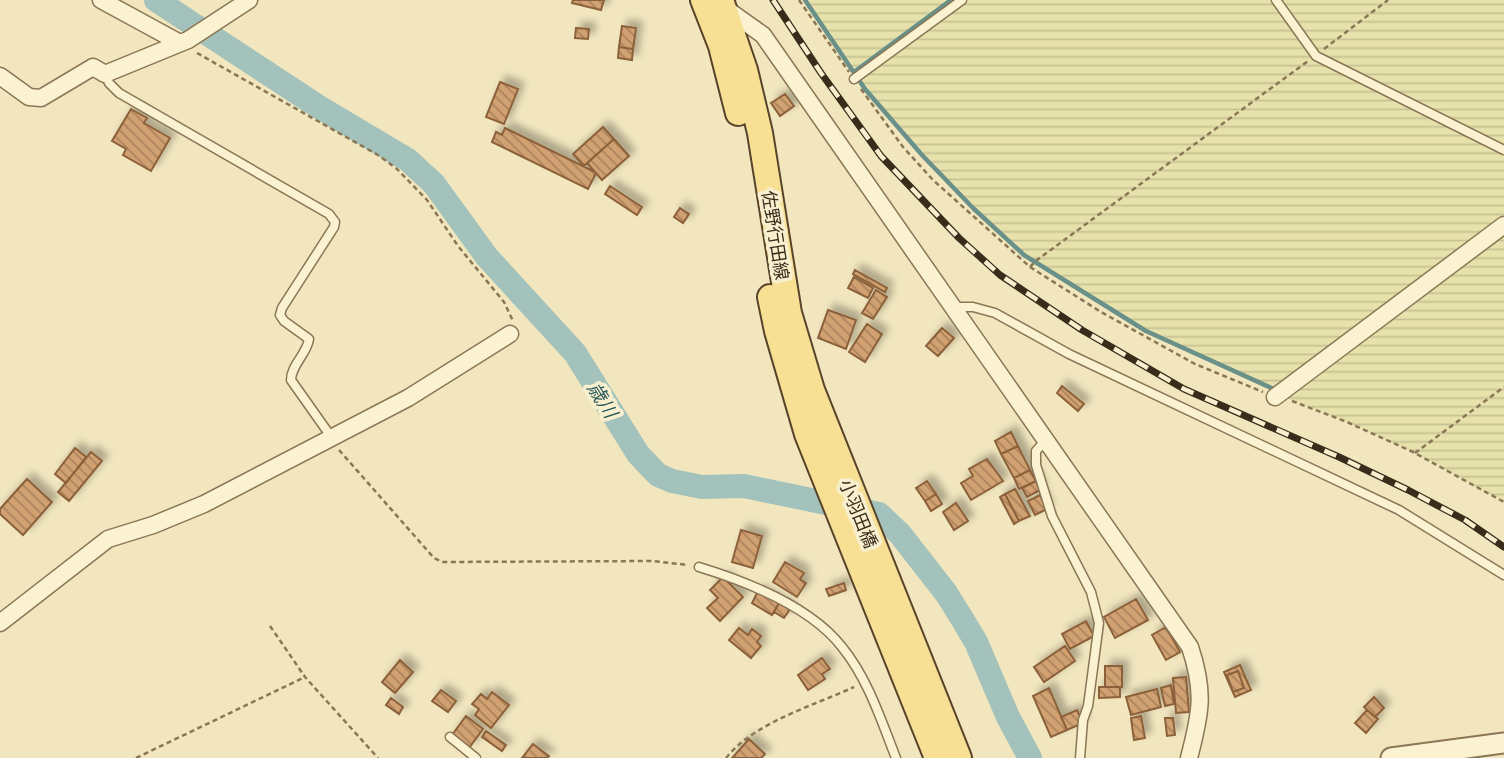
<svg xmlns="http://www.w3.org/2000/svg" width="1504" height="758" font-family="Georgia,'Noto Sans JP',serif">
<defs>
<pattern id="farmland-rules" width="6" height="5" patternUnits="userSpaceOnUse" patternTransform="scale(1.75)"><rect width="6" height="5" fill="#e7e2ab"/><path d="M0 2.5h6" fill="none" stroke="#c7c293"/></pattern>
<pattern id="building-back-hatch" width="6" height="6" patternUnits="userSpaceOnUse" patternTransform="scale(1.75)"><rect width="6" height="6" fill="#d2a171"/><path d="M-1 5l2 2M0 0l6 6M5-1l2 2" fill="none" stroke="#ab835c"/></pattern>
<filter id="shadow"><feDropShadow dx="6" dy="-6" stdDeviation="3.5" flood-color="#0004"/></filter>
</defs>
<rect width="100%" height="100%" fill="#f1e6be"/>
<!-- farmland -->
<path fill="url(#farmland-rules)" d="M805 0H1504V502L1413 452 1347 422 1286 398 1283 393 1146 331 1024 255 973 208 922 155 865 89Z"/>
<g fill="none" stroke-linecap="round" stroke-linejoin="round">
<!-- stream -->
<path stroke="#69918a" stroke-width="4.5" d="M805 0 865 89 922 155 973 208 1024 255 1146 331 1278 391
M854 72 951 0"/>
<!-- river -->
<path stroke="#a2c2bb" stroke-width="24" d="M156 0 319 107 408 160 434 184 487 257 575 353 638 454 658 475 672 481 702 487 744 486 879 514 900 534 946 593 961 617 976 642 1008 717 1030 758"/>
</g>
<!-- building -->
<path fill="url(#building-back-hatch)" stroke="#8b613a" stroke-width="2" filter="url(#shadow)" d="M573 0H604L601 10 572 3Z
M622 26 636 28 633 49 619 47Z
M576 28 589 29 588 39 575 38Z
M619 47 633 49 632 60 618 58Z
M500 82 518 89 504 124 486 117Z
M785 94 794 106 780 116 771 103Z
M131 109 147 118 144 123 170 138 151 171 123 155 126 149 112 141Z
M603 127 614 139 584 166 573 154Z
M505 128 595 172 587 163 614 139 629 156 602 180 596 173 588 189 492 142 496 132 502 135Z
M610 186 642 207 637 215 605 194Z
M680 208 689 214 683 223 674 217Z
M855 270 887 288 885 292 853 274Z
M854 277 873 288 868 298 848 288Z
M876 290 887 297 873 319 862 313Z
M828 310 856 320 846 349 818 338Z
M867 324 882 334 865 362 849 352Z
M942 328 954 338 938 356 926 346Z
M1062 386 1084 404 1078 411 1057 393Z
M1011 432 1018 446 1001 454 995 441Z
M1018 446 1030 470 1014 478 1001 454Z
M75 448 86 457 66 483 55 474Z
M91 452 102 461 69 501 58 492Z
M987 459 1003 481 971 500 961 483 973 476 969 469Z
M1030 470 1036 481 1019 489 1014 478Z
M27 479 52 502 23 535 0 514V509Z
M927 481 936 494 925 501 916 488Z
M1036 481 1040 490 1027 497 1022 488Z
M1015 489 1030 516 1019 521 1005 494Z
M936 494 942 504 931 511 925 501Z
M1005 494 1019 521 1014 524 1000 497Z
M1040 495 1047 509 1035 515 1028 501Z
M956 503 968 521 954 530 943 512Z
M741 530 762 536 753 568 732 562Z
M785 562 804 573 800 579 806 583 797 597 773 582Z
M723 577 743 597 720 621 707 608 718 598 710 590Z
M844 583 846 590 829 596 826 589Z
M758 591 779 603 772 615 752 603Z
M1136 599 1148 620 1115 638 1104 617Z
M779 603 790 609 784 618 774 612Z
M1086 621 1094 636 1070 649 1062 634Z
M1166 627 1180 652 1166 660 1152 635Z
M739 628 748 635 752 629 761 636 757 642 761 646 751 658 729 640Z
M1065 646 1075 661 1044 682 1034 667Z
M822 658 830 669 822 674 825 679 808 690 798 675Z
M400 660 413 672 395 693 382 682Z
M1240 665 1251 690 1235 697 1224 672Z
M1105 666H1122V687H1105Z
M1238 671 1244 688 1233 692 1227 675Z
M1186 677 1189 712 1176 713 1173 678Z
M1171 685 1174 704 1165 706 1161 688Z
M1099 687H1120V697L1099 698Z
M1049 688 1067 730 1051 737 1033 696Z
M1157 689 1161 707 1131 715 1126 697Z
M441 690 456 701 448 712 432 701Z
M492 692 509 705 491 728 475 715 479 709 472 704 481 694 487 699Z
M1374 697 1384 708 1375 717 1364 707Z
M391 698 403 707 399 714 386 705Z
M1077 710 1083 723 1067 730 1061 717Z
M1367 710 1378 719 1366 733 1355 723Z
M466 716 483 729 469 748 452 735Z
M1141 716 1145 738 1134 740 1131 718Z
M1165 718H1173L1175 735 1167 736Z
M486 731 506 745 502 751 482 737Z
M749 739 765 754 761 758H732Z
M533 744 549 756 547 758H522Z"/>
<g fill="none" stroke-linecap="round" stroke-linejoin="round">
<defs>
<path id="service" d="M1276 0 1316 56 1504 150
M105 74 109 83 119 93 329 214 335 222 334 227 282 308 280 315 284 321 309 339C307 354 291 365 291 380L332 438
M854 79 962 0
M954 307H973L995 313 1069 354 1399 510 1504 575
M1046 440 1036 451V465L1052 516 1091 592 1099 623 1088 706 1083 720 1080 758
M699 567C748 582 810 606 842 647 868 679 881 720 896 758
M450 737 476 758"/>
<path id="minor" d="M101 0 180 43
M725 8 763 35 1190 647C1205 692 1201 712 1189 758
M0 76 29 97 41 98 93 67 105 74 188 40 249 0
M1275 397 1504 225
M0 623 108 539 153 525 204 504 408 398 510 334"/>
<path id="tertiary" d="M1391 758 1504 743"/>
<path id="primary" d="M703 0 721 46 738 113
M721 0 745 70 760 133 789 313 812 390 959 758
M770 297 777 331 807 434 937 758"/>
</defs>
<!-- service casing -->
<use href="#service" stroke="#8b7656" stroke-width="11"/>
<!-- minor casing -->
<use href="#minor" stroke="#8b7656" stroke-width="19"/>
<!-- tertiary casing -->
<use href="#tertiary" stroke="#8b7656" stroke-width="23"/>
<!-- primary casing -->
<use href="#primary" stroke="#58432b" stroke-width="28"/>
<!-- path -->
<path stroke="#8b7656" stroke-width="2.5" stroke-dasharray="5 3.5" stroke-linecap="butt" d="M799 0 849 72
M1324 49 1388 0
M197 53 378 155 397 169 427 200 458 246 504 302 513 321
M861 89 903 147 933 180 1030 267 1101 312 1195 364 1263 392
M1030 267 1037 260 1308 61
M1292 401 1347 422 1413 452 1504 502
M339 450 434 558 443 562 653 561 688 565
M1415 453 1504 387
M270 626 305 677 378 758
M136 758 305 677
M726 758C755 722 813 706 854 687"/>
<!-- service -->
<use href="#service" stroke="#fbf2d2" stroke-width="8"/>
<!-- minor -->
<use href="#minor" stroke="#fbf2d2" stroke-width="16"/>
<!-- tertiary -->
<use href="#tertiary" stroke="#fbf2d2" stroke-width="19"/>
<!-- primary -->
<use href="#primary" stroke="#f7e093" stroke-width="24"/>
<defs>
<path id="rail" d="M773 0 821 73 881 156 959 238 1000 275 1082 330 1184 389 1339 457 1408 490 1465 520 1504 547"/>
</defs>
<!-- rail casing -->
<use href="#rail" stroke="#392c1b" stroke-width="7"/>
<!-- rail -->
<use href="#rail" stroke="#f8efcf" stroke-width="4.5" stroke-dasharray="13" stroke-linecap="butt"/>
</g>
<g text-anchor="middle" dominant-baseline="central" stroke-width="7" stroke-linejoin="round" paint-order="stroke">
<!-- street labels -->
<g font-size="18" fill="#392c1b" stroke="#f8efcf">
<text transform="translate(777 235) rotate(81)">佐野行田線</text>
<text transform="translate(860 513) rotate(68)">小羽田橋</text>
</g>
<!-- water labels -->
<g font-size="19" font-style="italic" fill="#29595a" stroke="#f8efcf">
<text transform="translate(604 399) rotate(58)">歳川</text>
</g>
</g>
</svg>
